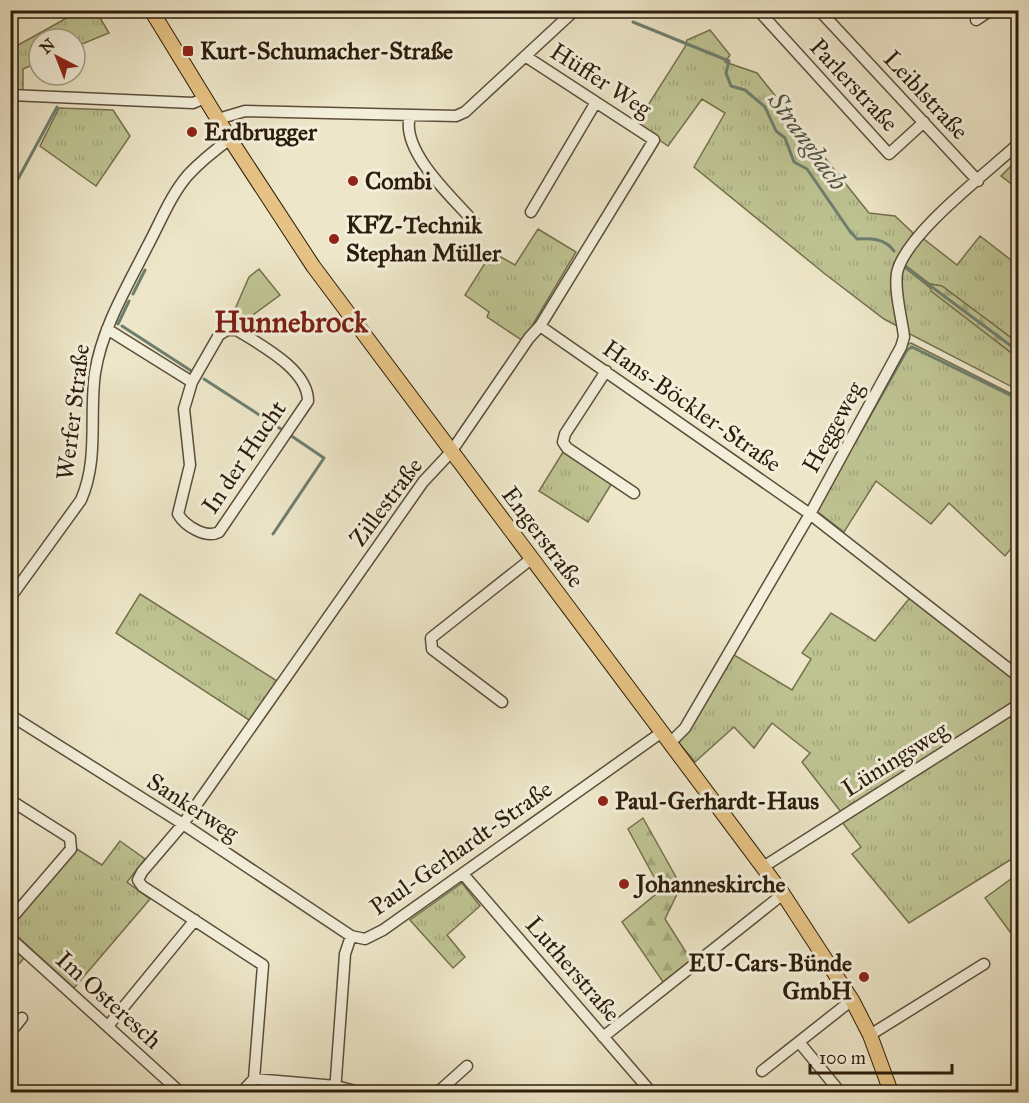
<svg xmlns="http://www.w3.org/2000/svg" width="1029" height="1103" font-family="'IM FELL Great Primer',serif">
<defs>
<pattern id="grass-tufts" width="24" height="20" patternUnits="userSpaceOnUse" patternTransform="scale(1.5)"><rect width="24" height="20" fill="#bec392"/><path d="M3 7l-1-3M5 7V3M7 7l1-3M15 17l-1-3M17 17v-4M19 17l1-3" fill="none" stroke="#a3a77d"/></pattern>
<pattern id="forest-firs" width="22" height="20" patternUnits="userSpaceOnUse" patternTransform="scale(1.5)"><rect width="22" height="20" fill="#bec392"/><path d="M5 1l3.5 6h-7zM16 11l3.5 6h-7z" fill="#a3a77d"/></pattern>
</defs>
<rect width="100%" height="100%" fill="#ede6c8"/>
<filter id="stains"><feTurbulence type="fractalNoise" baseFrequency=".00333" numOctaves="4"/><feColorMatrix values="0 0 0 0 .2 0 0 0 0 .09 0 0 0 0 .02 0 0 0 .5 -.17"/></filter>
<radialGradient id="worn" r=".72"><stop offset=".6" stop-color="#630" stop-opacity="0"/><stop offset="1" stop-color="#630" stop-opacity=".3"/></radialGradient>
<!-- grass -->
<path fill="url(#grass-tufts)" stroke="#75704e" stroke-width="1.5" d="M81 10 96 11 109 33 75 47V39H39V62L23 69V90L11 89V49Z
M710 30 730 55 725 62 757 73 869 213 895 216 913 233 897 262 899 327 884 319 825 274 694 167 725 113 702 99 668 146 636 124 685 47 687 40Z
M59 108 113 110 130 136 96 186 40 146Z
M1018 159V189L1001 176Z
M538 229 576 252 523 341 487 317 489 312 465 295 492 252 515 265Z
M920 236 957 265 980 236 1011 260 1018 250V343L942 286 930 284 905 265 904 267 1018 358V390L906 332 900 269Z
M911 343 1018 397V540L1005 556 949 503 931 524 876 481 844 532 815 510 906 345Z
M563 452 612 483 588 522 539 491Z
M140 594 277 681 249 720 116 633Z
M912 595 1018 683V699L841 812 802 762 810 753 772 723 754 748 734 727 695 762 679 743 731 653 792 690 811 659 802 653 831 613 875 641Z
M1018 711V855L909 923 852 854 861 847 842 822Z
M120 841 145 859 127 882 150 899 74 988 16 935 15 922 77 849 102 865Z
M462 883 480 906 447 935 465 957 453 968 410 920Z
M10 947 24 958 11 973H10Z"/>
<!-- forest -->
<path fill="url(#forest-firs)" stroke="#75704e" stroke-width="1.5" d="M930 284 942 286 1018 343V358L931 291Z
M643 818 681 886 665 919 691 960 663 982 622 922 661 890 628 829Z"/>
<!-- park -->
<path fill="#bec392" stroke="#75704e" stroke-width="1.5" d="M259 269 280 295 238 326 233 322 232 316 249 277Z
M1015 876 1018 880V925L1010 932 985 898Z"/>
<g fill="none" stroke-linecap="round" stroke-linejoin="round">
<!-- stream -->
<path stroke="#6d7e6f" stroke-width="3" d="M633 22 729 61 726 73 731 86 745 90 765 107 776 131 785 138 794 162 807 169 849 230 857 239C869 238 885 238 894 251
M18 179 57 107
M905 267 1018 351
M133 294 145 270
M118 324 129 301
M122 326 193 372
M204 379 281 429
M856 440 907 350 912 347 1018 399
M819 514 841 531
M273 534 324 458 290 435"/>
<defs>
<path id="minor" d="M758 10 889 154 924 122
M819 10 978 181
M976 20 991 10
M10 95 193 103 205 98
M410 116C400 151 453 198 474 222
M218 119 245 111 456 116 465 112 575 10
M531 212 596 102
M540 326 810 514 1018 676
M107 329 192 382
M227 330H237C260 345 308 369 308 401L219 532C206 539 185 526 178 514L190 465 184 409 192 382 219 335Z
M606 371 565 434 563 442 567 448 634 493
M10 598 81 500C99 459 89 416 95 373 102 328 127 287 147 247 160 223 170 196 188 175 201 161 215 150 230 139
M502 702 432 649 431 638 531 559
M10 715 183 824 351 936 365 939 383 930 662 732
M670 743 685 728 810 514 901 347 904 337C902 318 894 292 897 273 905 234 987 173 1018 144
M10 800 70 838 71 849 10 920
M763 867 1018 705
M463 874 651 1092
M10 938 180 1092
M108 1026 195 920
M10 1033 22 1018
M870 1035 984 964
M603 1037 783 894
M799 1042 840 1092
M762 1071 852 1000
M254 1079 263 965 142 886 138 880 142 872 183 824 423 482 451 452 529 338 540 326 654 140 525 56
M242 1092 254 1079 336 1086 359 1092
M335 1092 345 954 351 936
M438 1092 467 1066"/>
<path id="major" d="M151 10 230 139 313 266 783 894 852 1000 870 1035 891 1092"/>
</defs>
<!-- minor casing -->
<use href="#minor" stroke="#5c4e3a" stroke-width="13"/>
<!-- major casing -->
<use href="#major" stroke="#2c1c0b" stroke-width="16"/>
<!-- minor -->
<use href="#minor" stroke="#f3efdb" stroke-width="10"/>
<!-- major -->
<use href="#major" stroke="#e6c384" stroke-width="14"/>
</g>
<!-- markers -->
<g fill="#8f2418" stroke="#f3efdb" stroke-width="2">
<rect x="182" y="45" width="12" height="12" rx="3"/>
<circle cx="192" cy="132" r="6"/>
<circle cx="353" cy="181" r="6"/>
<circle cx="334" cy="239" r="6"/>
<circle cx="603" cy="801" r="6"/>
<circle cx="624" cy="884" r="6"/>
<circle cx="864" cy="977" r="6"/>
</g>
<g text-anchor="middle" dominant-baseline="central" stroke-width="6" stroke-linejoin="round" paint-order="stroke">
<!-- poi labels -->
<g font-size="24" font-weight="bold" fill="#2c1c0b" stroke="#f3efdb" text-anchor="start">
<text x="200" y="51">Kurt-Schumacher-Straße</text>
<text x="204" y="132">Erdbrugger</text>
<text x="365" y="181">Combi</text>
<text x="346" y="225">KFZ-Technik<tspan x="346" dy="28">Stephan Müller</tspan></text>
<text x="615" y="801">Paul-Gerhardt-Haus</text>
<text x="636" y="884">Johanneskirche</text>
<text x="852" y="963" text-anchor="end">EU-Cars-Bünde<tspan x="852" dy="28">GmbH</tspan></text>
</g>
<!-- street labels -->
<g font-size="24" fill="#2c1c0b" stroke="#f3efdb">
<text transform="translate(601 80) rotate(33)">Hüffer Weg</text>
<text transform="translate(854 85) rotate(47)">Parlerstraße</text>
<text transform="translate(926 95) rotate(47)">Leiblstraße</text>
<text transform="translate(692 406) rotate(35)">Hans-Böckler-Straße</text>
<text transform="translate(73 412) rotate(-83)">Werfer Straße</text>
<text transform="translate(833 427) rotate(-61)">Heggeweg</text>
<text transform="translate(244 457) rotate(-56)">In der Hucht</text>
<text transform="translate(386 502) rotate(-53)">Zillestraße</text>
<text transform="translate(543 537) rotate(53)">Engerstraße</text>
<text transform="translate(895 759) rotate(-32)">Lüningsweg</text>
<text transform="translate(193 807) rotate(33)">Sankerweg</text>
<text transform="translate(461 848) rotate(-35)">Paul-Gerhardt-Straße</text>
<text transform="translate(573 969) rotate(49)">Lutherstraße</text>
<text transform="translate(109 1000) rotate(42)">Im Osteresch</text>
</g>
<!-- water labels -->
<g font-size="26" font-style="italic" fill="#525545" stroke="#f3efdb">
<text transform="translate(808 141) rotate(54)">Strangbach</text>
</g>
<!-- district labels -->
<g font-size="30" font-weight="bold" fill="#7a1f14" stroke="#f3efdb">
<text x="291" y="322">Hunnebrock</text>
</g>
</g>
<!-- margin -->
<rect width="1029" height="1103" fill="none" stroke="#ede6c8" stroke-width="36"/>
<rect x="12" y="12" width="1005" height="1079" fill="none" stroke="#2c1c0b" stroke-width="3"/>
<rect x="18" y="18" width="993" height="1067" fill="none" stroke="#2c1c0b" stroke-width="1.5"/>
<!-- north arrow -->
<g transform="translate(57 57) rotate(318)"><circle r="28" fill="#f3efdb" stroke="#a39b88" stroke-width="1.5"/>
<path d="M0-4.5L10 22L0 15L-10 22Z" fill="#8f2418"/>
<text y="-9" font-size="16" font-weight="bold" text-anchor="middle" fill="#2c1c0b">N</text>
</g>
<!-- scale -->
<path d="M810 1064v9h142v-9" fill="none" stroke="#2c1c0b" stroke-width="3"/>
<text x="819" y="1064" font-size="18" fill="#2c1c0b" stroke="#f3efdb" stroke-width="4.5" paint-order="stroke">100 m</text>
<rect width="100%" height="100%" filter="url(#stains)"/>
<rect width="100%" height="100%" fill="url(#worn)"/>
</svg>
